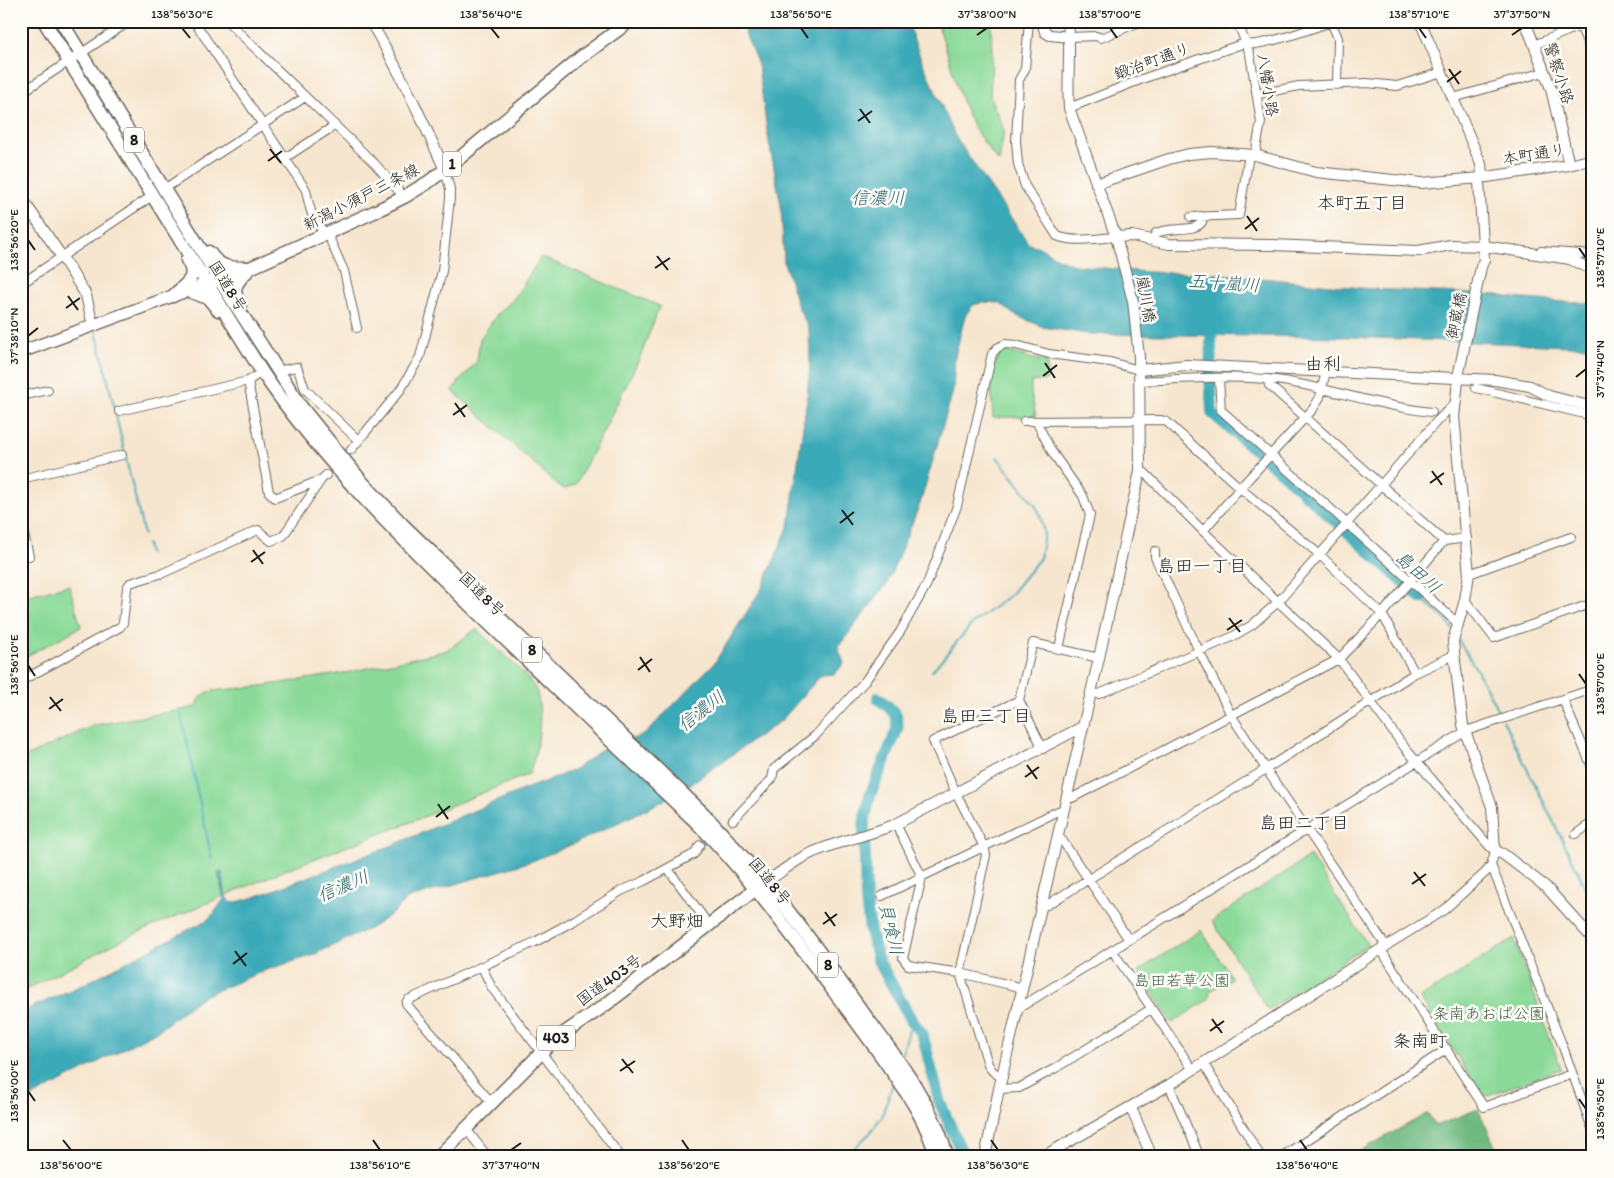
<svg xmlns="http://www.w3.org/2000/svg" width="1614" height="1178" font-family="Itim,'Klee One',sans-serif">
<rect width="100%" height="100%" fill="#fdfcf7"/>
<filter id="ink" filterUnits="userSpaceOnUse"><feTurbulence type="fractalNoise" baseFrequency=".02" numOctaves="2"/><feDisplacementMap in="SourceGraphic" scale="10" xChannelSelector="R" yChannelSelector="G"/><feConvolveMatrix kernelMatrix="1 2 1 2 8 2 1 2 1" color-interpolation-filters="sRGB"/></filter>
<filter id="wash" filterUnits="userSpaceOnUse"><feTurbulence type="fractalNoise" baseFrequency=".0096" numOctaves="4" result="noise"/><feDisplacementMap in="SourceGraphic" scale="20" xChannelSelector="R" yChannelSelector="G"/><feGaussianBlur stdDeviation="1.12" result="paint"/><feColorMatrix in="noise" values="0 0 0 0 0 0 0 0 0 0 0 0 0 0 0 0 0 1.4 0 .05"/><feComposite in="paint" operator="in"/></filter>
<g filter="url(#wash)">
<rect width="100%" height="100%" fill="#f7e6cf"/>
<!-- green -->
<path fill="#8bda99" stroke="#547b5a" d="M936 21H991L992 55 990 97 1004 130 999 162C985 145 972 127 964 106 953 78 948 49 936 21Z
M541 257 660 306 640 357 602 434 576 484 565 489 560 487 454 392 453 389 477 361 480 339 498 313 513 300Z
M1003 350 1033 359 1047 361V380L1031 382V394L1036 416 993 418 990 371Z
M69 585 81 627 21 659V597Z
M476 629C487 639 532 679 536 690 544 713 538 751 529 774L406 824 290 868 165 921 126 938 21 992V759L95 725 197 707C199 698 202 694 212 691L262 686 345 673 436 653 447 650Z
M1310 856 1368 945 1268 1010 1212 921Z
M1201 930 1232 978 1210 991 1209 999 1172 1023 1138 971Z
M1514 938 1561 1069 1483 1097 1420 998Z"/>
<!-- forest -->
<path fill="#70ba81" stroke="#466b4e" d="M1478 1109 1500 1157H1353L1358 1152 1428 1113 1435 1126Z"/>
<!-- water -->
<path fill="#3aaab8" stroke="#2b636a" d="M740 21H907L921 59 956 138 1029 244 1039 247 1057 258 1074 265 1146 272 1221 274 1371 289 1498 295 1511 298 1593 304V347L1349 337 1087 334 1043 327 1013 314 1000 303 984 302 973 305 965 316 955 356 953 391 920 504 887 584 838 647 844 663 835 674 821 675 782 720 692 783 661 802 576 843 532 861 407 899 393 913 371 928 311 956 266 970 201 997 159 1030 34 1096 21 1101V1012L82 985 207 920 214 913 224 899 218 873 222 872 226 897 232 903 252 898 393 845 520 791 574 770 600 751 645 734 715 662 762 588 789 525 806 406 810 365 809 329 798 307 784 262 781 206 767 131 758 65Z"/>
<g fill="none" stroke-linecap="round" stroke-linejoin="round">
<!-- stream -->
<path stroke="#3aaab8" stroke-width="2" d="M96 331 115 410
M116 416 144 535
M147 544 149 554
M1421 598 1447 621 1452 629
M1458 639 1479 674 1501 716
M932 671 972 624 1010 595 1040 558 1044 534 1040 514 1035 505 997 457
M181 714 212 860
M1503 720 1593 902
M901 1057 912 1021
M845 1157 870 1133 882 1116 893 1083"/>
<!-- river -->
<path stroke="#3aaab8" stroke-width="12" d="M1212 319 1210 372 1212 413 1280 471 1421 598
M878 698C890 709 900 712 897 730L870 795 864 824 866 900 870 931 878 960 912 1021 922 1033 940 1103 964 1157"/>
</g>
</g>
<g filter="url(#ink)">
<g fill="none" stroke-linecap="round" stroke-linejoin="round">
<!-- minor-tunnel -->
<path stroke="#cbbeab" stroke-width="8" stroke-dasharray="8 4" stroke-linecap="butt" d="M700 845 733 820"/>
<defs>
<path id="minor" d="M194 21 306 190C309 205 312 225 327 233L344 271 357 328
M227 21 375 164 404 197
M1029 21 1025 69 1019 80 1016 141 1018 164 1025 186 1057 236C1075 243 1097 238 1116 237
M1237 21 1250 54 1261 122 1255 155
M1331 22 1338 38 1337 85
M1579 23 1593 56
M1070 37 1096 36 1101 38 1142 21
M1534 45 1592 21
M21 93 130 21
M1258 94 1299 86 1367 83 1397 86 1442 72
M1453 98 1544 72
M1069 108 1142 79 1242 44C1259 48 1314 28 1333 21
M285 158 334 126
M164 189 305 97
M1191 217 1239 215 1249 155
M1152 240 1156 233C1172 226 1193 233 1202 222L1201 216
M1541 251 1593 255
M21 284 152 196
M277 371 297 367 305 389 358 440
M1219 379 1221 410 1454 620H1459
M1267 379 1269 385 1444 541
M248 381 269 492 275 498 321 480
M1139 381C1184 379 1239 374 1283 381 1333 389 1382 407 1432 412
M1476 388 1593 416
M21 396 48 390
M119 411 248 381 262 372
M1024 421 1161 420 1167 422 1240 488 1320 555 1382 614 1415 673
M1036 421 1052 452 1083 496 1090 515 1059 648
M351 450 401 389 420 357 442 271 450 198V189L445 170
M1140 471 1145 473 1203 531 1339 659 1405 748 1490 847 1495 851 1491 865 1486 872 1444 910 1386 946 1266 769 1231 715 1199 651 1155 557V551
M21 479 122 455
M21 522 29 556
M1203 531 1240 488 1313 409 1320 397 1326 371
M1469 574 1571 537
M1465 600 1494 638 1593 603
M21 681 120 627 123 623 127 588 130 583 163 573 258 530 271 541 283 536 321 480 326 475
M1090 693 1099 694 1232 637 1252 625 1278 602 1437 421 1456 402
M1563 700 1593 769
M1043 749 1019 700 1033 643 1099 658
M1066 798H1072L1339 659 1382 614 1444 541 1467 538
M733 820 772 779 774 769 816 735 865 681 900 632 927 584 957 506 992 354 997 348 1005 344 1016 345 1049 354 1110 362 1139 370
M896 824 922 877 903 958 908 965 960 973 1023 988
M1576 834 1593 822
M1057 837 1062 840 1129 940
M1491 865 1563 1047 1593 1131
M668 869 709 925
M882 896 1058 811 1063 810
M1042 905H1047L1266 769 1415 673 1454 655
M1112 950 1193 1070
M1381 950 1484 1107 1572 1074
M482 967 492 988 621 1157
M1019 1008 1466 731 1593 689
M1204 1064 1261 1157
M1003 1077C995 1075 991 1071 988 1064L960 973 986 855 984 847 956 793 933 741 1019 700
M1169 1085 1200 1157
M999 1089 1019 1088 1054 1069 1151 1009
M491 1102 409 1007 406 1003 408 1000 535 942 575 920 621 891 644 881 694 854 700 845
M466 1129 488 1157
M1281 1157 1447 1049
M1576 1157H1579
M1586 1157 1593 1154"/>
<path id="tertiary" d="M370 21C399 69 422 119 445 170
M1042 21 1045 32 1050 35 1070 37
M1420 21 1481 164 1482 174 1479 182 1484 260 1481 267 1459 372 1454 417 1469 574 1465 600 1453 641 1455 661 1463 725 1492 807 1495 851 1503 854 1546 887 1593 939
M1525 21 1551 89 1569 165
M1096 184 1169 159 1189 154 1212 152 1255 155 1316 172 1422 183 1480 178 1569 165 1593 159
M21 197 62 257 86 295 93 326
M1116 237 1132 236 1169 244 1272 245 1418 251 1451 245 1484 246 1570 259 1584 266 1593 268
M1139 370 1187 365 1495 380 1530 386 1549 396 1593 407
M765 882C780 874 792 862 807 855 836 841 867 836 896 824L1082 727
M1131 1108 1152 1157
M985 1157 999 1089 1099 658 1140 471 1139 357 1133 301 1116 237 1069 108C1067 79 1071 50 1068 21
M1042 1157 1169 1085 1386 946"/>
<path id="secondary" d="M21 352 208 283"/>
<path id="primary" d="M209 283 250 268 374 212 404 197 427 183 450 166 580 58 630 21"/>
<path id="trunk" d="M44 21 262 372C325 465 404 541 484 619 554 686 624 754 695 821 746 872 788 931 832 989 850 1013 867 1036 884 1060 905 1090 927 1120 936 1157
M61 21 219 279 302 408 363 483 403 525 704 814C729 841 754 868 777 897 806 932 832 970 859 1007 891 1051 934 1103 947 1157
M209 252C220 269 231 268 250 268
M189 291 208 298 218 310
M173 296C186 283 199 279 187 260
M240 304C229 286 239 281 250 268
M438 1157 554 1040 604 1006 761 885"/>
</defs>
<!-- minor casing -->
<use href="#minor" stroke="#69635b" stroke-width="10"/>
<!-- tertiary casing -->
<use href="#tertiary" stroke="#69635b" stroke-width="12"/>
<!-- secondary casing -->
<use href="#secondary" stroke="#69635b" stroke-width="14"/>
<!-- primary casing -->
<use href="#primary" stroke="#69635b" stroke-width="15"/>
<!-- trunk casing -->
<use href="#trunk" stroke="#69635b" stroke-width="15"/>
<!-- minor -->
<use href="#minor" stroke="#fff" stroke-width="8"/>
<!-- tertiary -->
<use href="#tertiary" stroke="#fff" stroke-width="10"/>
<!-- secondary -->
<use href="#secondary" stroke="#fff" stroke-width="11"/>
<!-- primary -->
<use href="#primary" stroke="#fff" stroke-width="12"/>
<!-- trunk -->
<use href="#trunk" stroke="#fff" stroke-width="12"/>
</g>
</g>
<!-- ticks -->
<path fill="none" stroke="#1c1c1c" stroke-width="2" d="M182 28 190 38M491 28 499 38M801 28 808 38M1110 28 1117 38M1419 28 1426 38M977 35 987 28M1512 35 1522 28M1449 69 1459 84M1447 82 1461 71M860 109 870 123M858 121 872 111M270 149 281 163M268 161 282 151M1247 216 1257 231M1245 229 1259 218M28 240 35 250M1579 248 1586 258M657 256 668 270M655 268 670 258M68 296 78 310M66 308 80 298M28 336 38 328M1045 363 1055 378M1043 376 1057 365M1576 377 1586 369M455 403 465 417M453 415 467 405M1432 471 1442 485M1430 483 1444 473M842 510 853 525M840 523 854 512M253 550 263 564M251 562 265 552M1229 618 1240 632M1227 630 1242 620M640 657 650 672M28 665 35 676M638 670 652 659M1579 674 1586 684M50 697 61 711M49 709 63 699M1027 765 1037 779M1025 777 1039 767M438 804 448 819M436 817 450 806M1414 872 1425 886M1412 884 1426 874M825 912 835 926M823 924 837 914M235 951 246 966M233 964 247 953M1212 1019 1222 1033M1210 1031 1224 1021M622 1059 633 1073M620 1071 635 1061M28 1091 35 1101M1579 1099 1586 1109M63 1140 71 1150M373 1140 380 1150M682 1140 689 1150M991 1140 998 1150M1300 1140 1307 1150M511 1150 521 1143"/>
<g text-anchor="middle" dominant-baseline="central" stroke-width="5" stroke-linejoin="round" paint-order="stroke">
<!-- shield labels -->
<g fill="#fdfcf7" stroke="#605f5e" stroke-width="1">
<rect x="124" y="127.5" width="20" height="25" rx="4"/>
<rect x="443" y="151.5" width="18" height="25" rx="4"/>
<rect x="522" y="637.5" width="20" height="25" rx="4"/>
<rect x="818" y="952.5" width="20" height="25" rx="4"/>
<rect x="537" y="1025.5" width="38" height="25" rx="4"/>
</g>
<g font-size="15" font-weight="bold" fill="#1c1c1c">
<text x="134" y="140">8</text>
<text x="452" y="164">1</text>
<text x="532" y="650">8</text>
<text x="828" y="965">8</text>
<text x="556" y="1038">403</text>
</g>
<!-- street labels -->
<g font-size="16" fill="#1c1c1c" stroke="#fdfcf7">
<text transform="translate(1152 61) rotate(-20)">鍛治町通り</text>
<text transform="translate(1559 73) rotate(72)">警察小路</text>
<text transform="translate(1268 85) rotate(81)">八幡小路</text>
<text transform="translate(1534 154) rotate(-9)">本町通り</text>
<text transform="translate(361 197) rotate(-27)">新潟小須戸三条線</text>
<text transform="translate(228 286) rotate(58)">国道8号</text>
<text transform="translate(1146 299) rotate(80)">嵐川橋</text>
<text transform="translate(1456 316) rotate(-78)">御蔵橋</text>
<text transform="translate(482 594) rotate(44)">国道8号</text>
<text transform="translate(770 881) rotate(51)">国道8号</text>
<text transform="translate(609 980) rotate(-36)">国道403号</text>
</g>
<!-- park labels -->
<g font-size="16" fill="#435e48" stroke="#fdfcf7">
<text x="1182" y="980">島田若草公園</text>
<text x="1489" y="1013">条南あおば公園</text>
</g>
<!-- water labels -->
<g font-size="18" font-style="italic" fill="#2b636a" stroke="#fdfcf7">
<text x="878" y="198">信濃川</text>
<text transform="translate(1224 283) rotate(4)">五十嵐川</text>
<text transform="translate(1418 572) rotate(42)">島田川</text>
<text transform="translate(701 711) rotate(-38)">信濃川</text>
<text transform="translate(343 886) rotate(-23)">信濃川</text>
<text transform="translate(891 929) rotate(77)">貝喰川</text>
</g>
<!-- neighbourhood labels -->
<g font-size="18" fill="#1c1c1c" stroke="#fdfcf7">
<text x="1362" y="203">本町五丁目</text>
<text x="1323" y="364">由利</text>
<text x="1202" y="566">島田一丁目</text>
<text x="986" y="716">島田三丁目</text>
<text x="1304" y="823">島田二丁目</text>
<text x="677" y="921">大野畑</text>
<text x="1420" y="1041">条南町</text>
</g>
</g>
<!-- margin -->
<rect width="1614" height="1178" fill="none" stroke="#fdfcf7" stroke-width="55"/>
<rect x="28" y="28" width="1558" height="1122" fill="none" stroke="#1c1c1c" stroke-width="2"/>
<g font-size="12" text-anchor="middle" fill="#1c1c1c">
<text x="182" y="18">138°56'30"E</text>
<text x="491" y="18">138°56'40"E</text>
<text x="801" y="18">138°56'50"E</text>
<text x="987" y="18">37°38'00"N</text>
<text x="1110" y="18">138°57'00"E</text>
<text x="1419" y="18">138°57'10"E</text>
<text x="1522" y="18">37°37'50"N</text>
<text transform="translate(14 240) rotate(-90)" y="4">138°56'20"E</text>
<text transform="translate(1600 258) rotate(-90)" y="4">138°57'10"E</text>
<text transform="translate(14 336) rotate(-90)" y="4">37°38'10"N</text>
<text transform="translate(1600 369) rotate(-90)" y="4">37°37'40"N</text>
<text transform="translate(14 665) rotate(-90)" y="4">138°56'10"E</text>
<text transform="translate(1600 684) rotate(-90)" y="4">138°57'00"E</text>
<text transform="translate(14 1091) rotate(-90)" y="4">138°56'00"E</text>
<text transform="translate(1600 1109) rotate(-90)" y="4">138°56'50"E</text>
<text x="71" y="1169">138°56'00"E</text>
<text x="380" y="1169">138°56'10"E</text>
<text x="511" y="1169">37°37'40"N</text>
<text x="689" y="1169">138°56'20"E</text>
<text x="998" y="1169">138°56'30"E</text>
<text x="1307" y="1169">138°56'40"E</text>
</g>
</svg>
